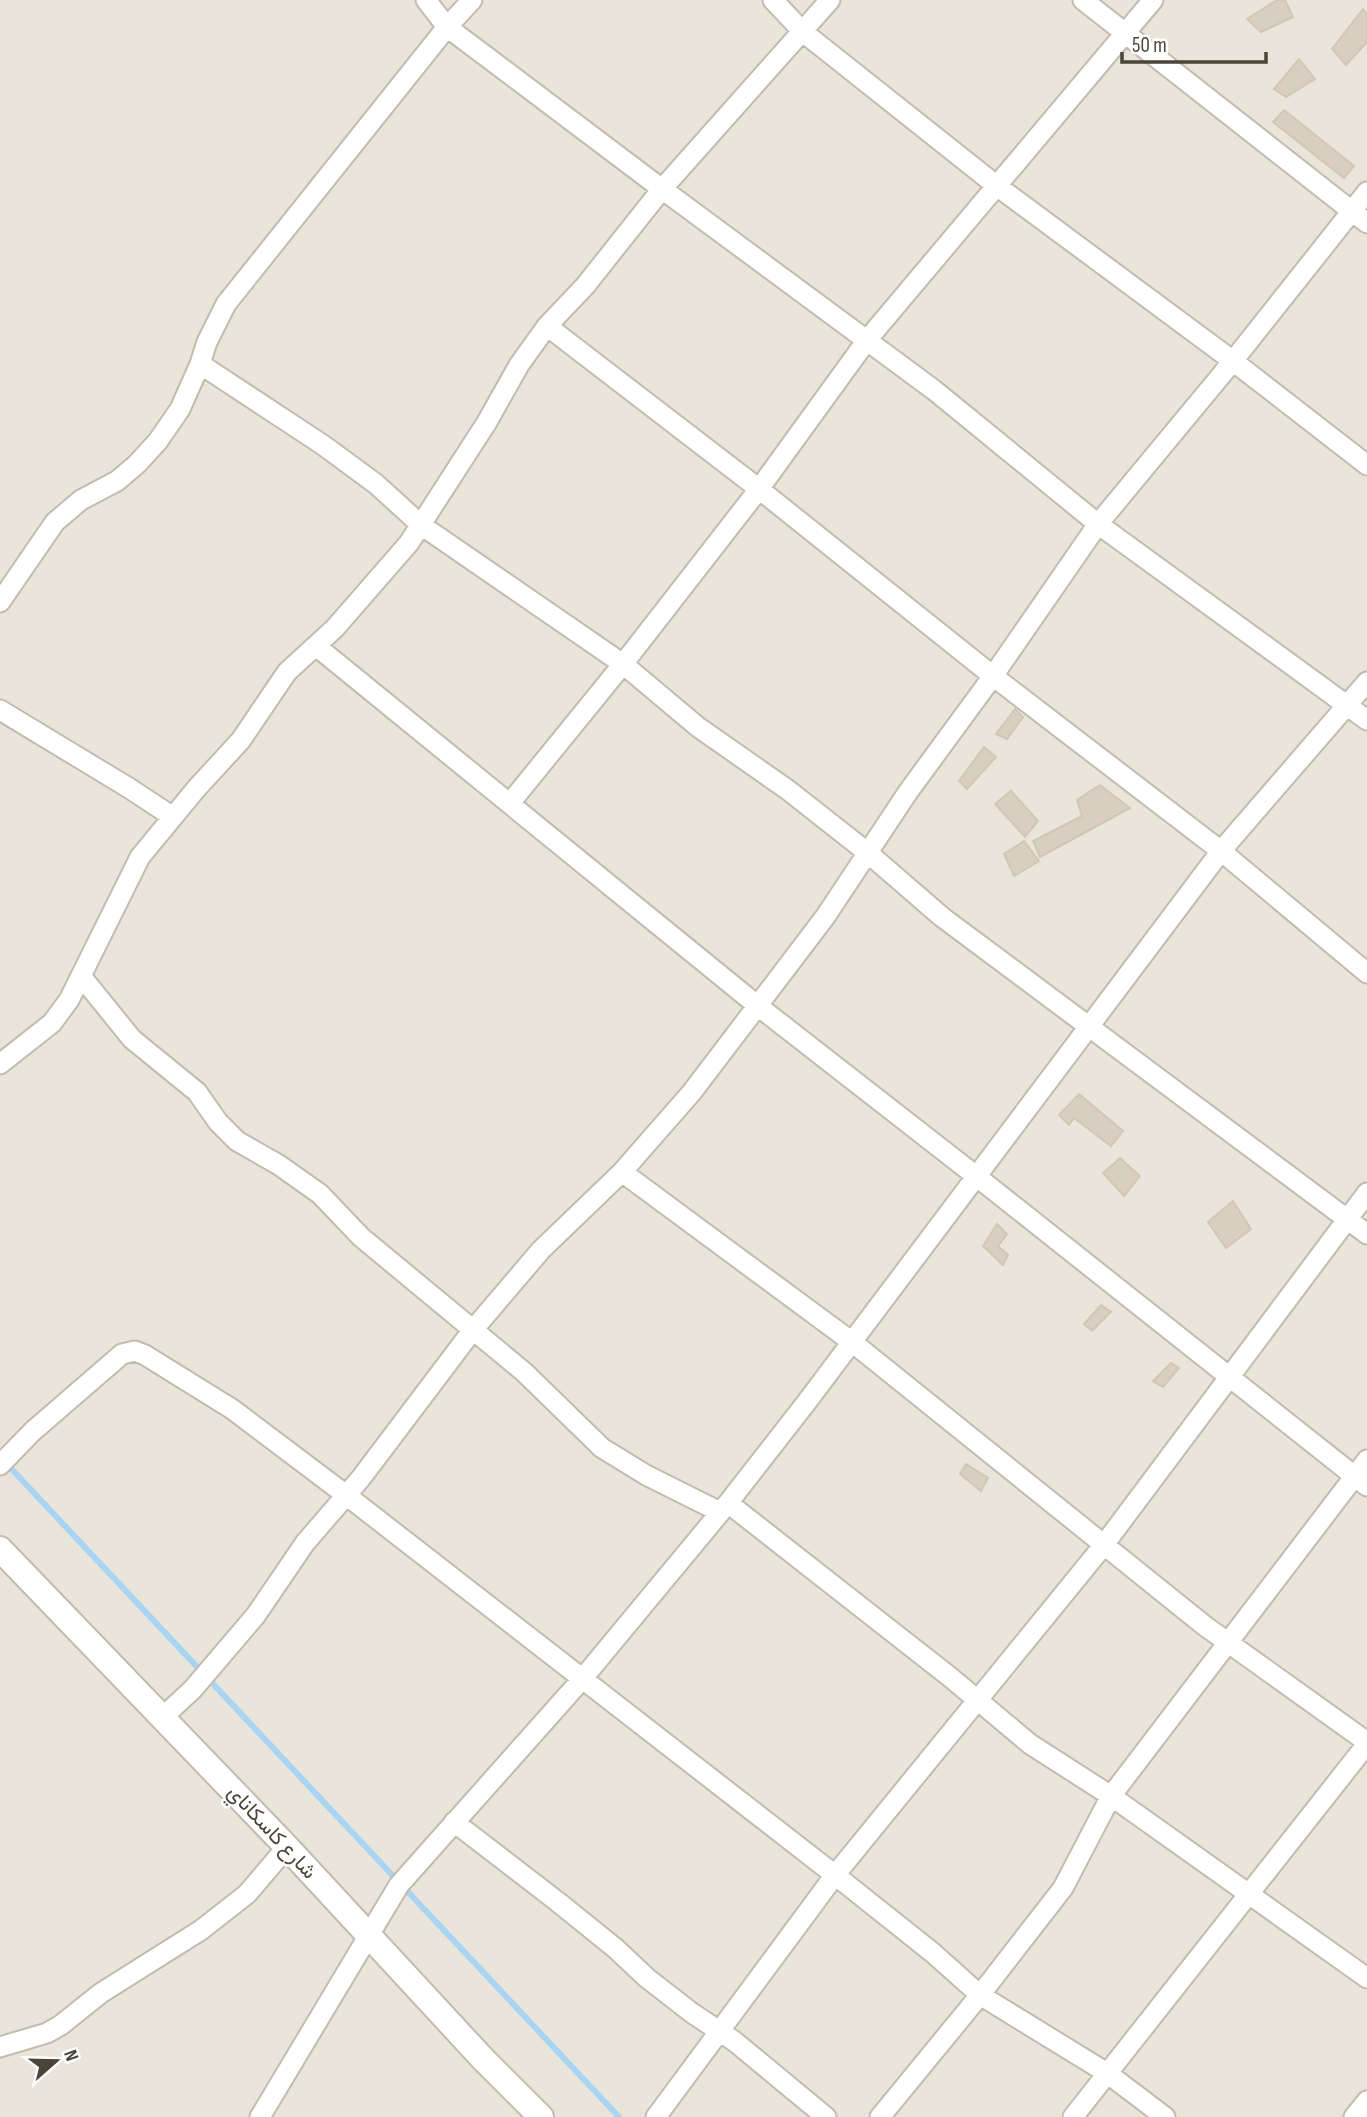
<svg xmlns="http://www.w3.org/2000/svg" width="1367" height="2117" font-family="'Sofia Sans Condensed',Vazirmatn,sans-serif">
<rect width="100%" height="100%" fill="#f6f3ec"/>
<!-- residential -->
<path fill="#eae5da" d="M0 0H1367V2117H0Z"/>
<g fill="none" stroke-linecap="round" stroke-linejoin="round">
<!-- stream -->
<path stroke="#a9d4f2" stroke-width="6" d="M5 1462 619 2117"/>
</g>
<!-- building -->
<path fill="#d8cfc1" stroke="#d3c7b4" stroke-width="2" d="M1277 0H1285L1293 17 1261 32 1247 19Z
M1363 9 1367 14V42L1346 65 1332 49Z
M1299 59 1315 79 1286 97 1274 89Z
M1284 110 1354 166 1344 178 1273 122Z
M1015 709 1023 717 1007 739 996 734Z
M984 747 996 757 967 789 959 781Z
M1100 785 1130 808 1040 857 1033 841 1082 816 1077 800Z
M1011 791 1038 821 1025 837 995 804Z
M1024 841 1039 861 1014 876 1004 854Z
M1079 1094 1123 1131 1111 1146 1074 1118 1069 1125 1059 1115Z
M1120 1158 1140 1176 1124 1196 1103 1173Z
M1233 1201 1251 1229 1226 1248 1208 1222Z
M997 1224 1007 1234 998 1246 1008 1255 1003 1265 983 1246Z
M1101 1305 1111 1312 1092 1331 1084 1324Z
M1171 1363 1179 1368 1163 1387 1153 1381Z
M966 1464 988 1478 981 1491 960 1474Z"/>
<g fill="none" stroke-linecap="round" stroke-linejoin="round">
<defs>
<path id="minor" d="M472 0 447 27 662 189 830 0
M773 0 803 32 997 186 1233 361 1367 465
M1083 0 1367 223
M547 326 759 489 993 676 1221 851 1367 973
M200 364 323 445 376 484 421 525 623 664 698 727 788 790 868 853 942 917 1367 1234
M0 602 55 522 81 500 117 481 137 464 158 441 180 409 200 364 207 342 226 304 447 27 426 0
M316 646 758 1006 976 1176 1367 1486
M0 710 129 788 173 817
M510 803 623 664 759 489 867 340 1153 0
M81 976 132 1039 197 1092 218 1122 237 1141 279 1165 320 1194 361 1237 524 1372 602 1448 646 1475 720 1512
M0 1064 52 1023 69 1000 140 857 196 789 241 740 287 672 335 628 409 543 487 422 519 365 547 326 585 286 662 189 934 390 1098 524 1367 720
M622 1172 852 1342 1205 1626 1367 1742
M0 1465 33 1431 122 1354 135 1351 145 1355 232 1409 346 1495 835 1875 933 1953 980 1995 1107 2073 1165 2117
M728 1503 950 1677 1030 1744 1111 1796 1367 1978
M163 1717 193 1689 256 1615 305 1543 361 1478 472 1331 541 1250 622 1172 692 1092 825 917 908 792 993 676 1098 524 1233 361 1367 192
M454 1822 558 1902 615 1948 647 1978 692 2013 734 2041 826 2117
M0 2047 47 2033 61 2025 101 1993 201 1930 247 1894 287 1847
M260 2117 399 1885 583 1678 728 1503 806 1403 1221 851 1367 682
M656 2117 835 1875 1103 1546 1367 1193
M880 2117 980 1995 1063 1888 1111 1796 1367 1460
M1073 2117 1367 1744
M1354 2117 1367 2101"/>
<path id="tertiary" d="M0 1549 287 1847 483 2059 541 2117"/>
</defs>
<!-- minor casing -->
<use href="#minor" stroke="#c2bbae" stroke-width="23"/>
<!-- tertiary casing -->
<use href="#tertiary" stroke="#c2bbae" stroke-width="28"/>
<!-- minor -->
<use href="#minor" stroke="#fff" stroke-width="19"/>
<!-- tertiary -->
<use href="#tertiary" stroke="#fff" stroke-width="24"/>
</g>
<g text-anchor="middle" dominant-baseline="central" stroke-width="5" stroke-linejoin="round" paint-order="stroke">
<!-- street labels -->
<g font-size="21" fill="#4b4439" stroke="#fff">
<text transform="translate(272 1832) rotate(47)">شارع كاسكاناي</text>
</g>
</g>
<!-- north arrow -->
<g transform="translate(56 2061) rotate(70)" stroke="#ffffff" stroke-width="5" paint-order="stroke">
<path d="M0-5L12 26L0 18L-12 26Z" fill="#4b4439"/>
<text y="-10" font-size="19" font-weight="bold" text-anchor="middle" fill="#4b4439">N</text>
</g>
<!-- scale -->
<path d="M1122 52v10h144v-10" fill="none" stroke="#4b4439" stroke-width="3.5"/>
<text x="1132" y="52" font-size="21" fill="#4b4439" stroke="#ffffff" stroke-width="5" paint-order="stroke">50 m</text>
</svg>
